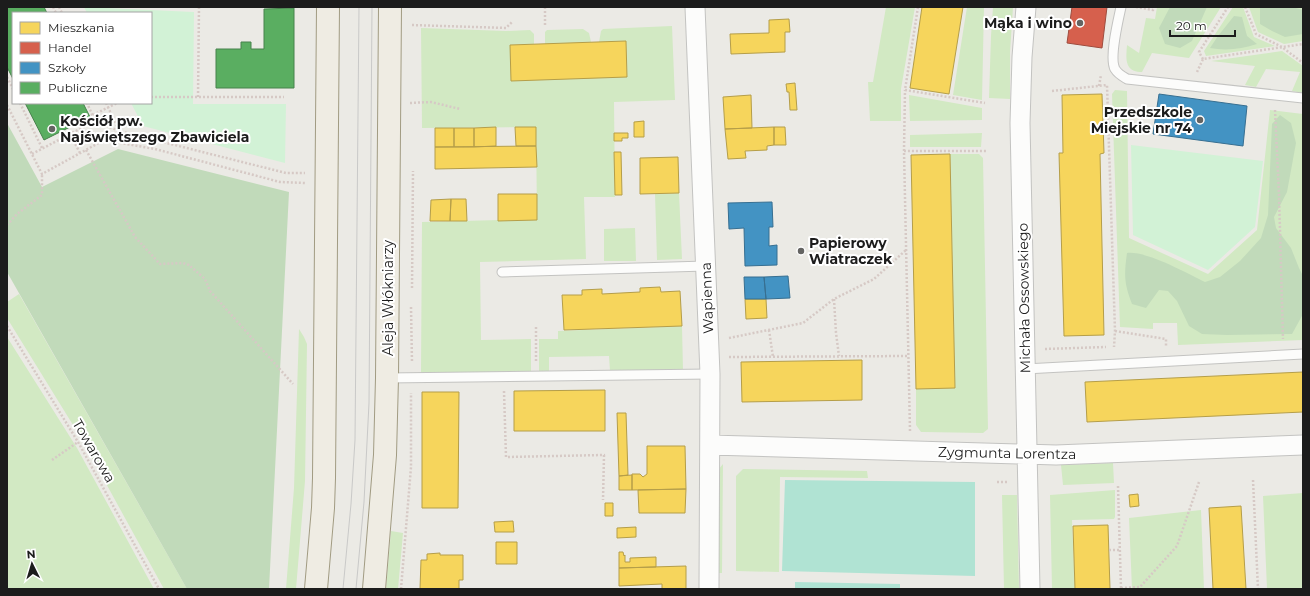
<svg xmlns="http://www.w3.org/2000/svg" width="1310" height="596" font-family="Montserrat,sans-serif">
<rect width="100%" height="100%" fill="#ebeae5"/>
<!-- grass -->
<path fill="#d2e9c3" d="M886 7H915L901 89V121H870L868 82H873Z
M967 7H984L982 100 953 95Z
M993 7H1013L1010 52V99L989 98 991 36Z
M1157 7H1221L1189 58 1152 53 1142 72C1124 72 1126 58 1127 45L1139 53 1146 18 1155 19Z
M1233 7H1243L1254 37 1275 46 1206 56 1204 51Z
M1249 7H1303V41L1284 44 1258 32Z
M672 26 675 100 614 102 615 197H584L586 259 480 262 481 340 531 339V371L421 373 422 222 537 219 536 127 422 128 421 28 506 31 530 30 534 34V44L510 45 627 77 626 41 599 42 601 31 603 29Z
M583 29 589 33 591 42 545 44V32L547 30Z
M1282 51 1303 66V93L1292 91 1300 72 1266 69 1256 87 1245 85 1255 66 1211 61Z
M1115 90 1127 91 1129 238 1208 274 1257 230 1270 110 1303 114V340L1178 345 1177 323H1153V329L1120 327 1112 94Z
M909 95 982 108V120L910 121Z
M982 133 981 147H910V135Z
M950 154H979L983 158 988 429 983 433 924 432H921L916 425V389L955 387Z
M679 193 682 259 657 260 655 194Z
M635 228 636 261H604V229Z
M19 294 187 589H164L81 438 7 318V302Z
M682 326 683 371H610L609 356 549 357V371H539V339H558V331Z
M299 329 304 337 307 344 305 481 296 589H286L294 488Z
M7 337 77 448 154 589H7Z
M1113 463 1114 483 1063 485 1061 465Z
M723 464 722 573H717L718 470Z
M743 469 867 471 868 478 780 477 779 572 736 571V476Z
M1115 490V517L1114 519 1072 520 1075 589H1052L1050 495Z
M1303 493V589H1267L1263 496Z
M1002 495H1017L1019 589H1004Z
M1201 510 1204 589H1132L1129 518Z
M391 531 403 533 398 589H386Z"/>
<!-- forest -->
<path fill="#c1daba" d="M1170 7H1207L1192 41 1180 48 1165 44 1159 28Z
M1260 7H1292L1303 10V34L1285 37 1272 31 1260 24Z
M1234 16 1242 17 1247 36 1257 44C1242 49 1226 51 1210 48L1218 36Z
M1280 115 1291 123 1296 143 1287 192 1274 217 1276 228 1291 248 1299 268 1303 276V314L1292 334 1227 335 1202 334 1189 326 1177 301 1168 291 1159 290 1146 308 1132 304C1124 283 1124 275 1127 253 1148 251 1186 273 1205 282L1220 277 1240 261 1261 238 1268 215 1272 124Z
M7 123 42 187 118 149 289 192 269 589H187L7 272Z"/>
<!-- park -->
<path fill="#d2f2d6" d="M84 7 194 12 193 104H286L285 163 143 126 131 103H151V13H87Z
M1131 145 1263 161 1255 227 1208 270 1133 235Z"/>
<!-- pitch -->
<path fill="#b0e3d3" d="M785 480 975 482V576L782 571Z
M795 582 900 584V589H795Z"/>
<!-- homes -->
<path fill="#f6d55c" stroke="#b59e49" d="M922 7H963L949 94 910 88Z
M789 19 790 32H785V52L731 54 730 34 769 33V20Z
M626 41 627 77 511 81 510 45Z
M795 83 797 110H790L789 92H787L786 84Z
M1102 94 1104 153 1100 154 1104 335 1064 336 1059 153H1063L1062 95Z
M751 95 752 128 725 129 723 97Z
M644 121V137H634V122Z
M496 127V146L474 147V128Z
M515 127H536V146H516Z
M774 127V145L767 146V150L745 151 746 158 728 159 725 129Z
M774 127H785L786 145H774Z
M435 128H454V147H435Z
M454 128H474V147H454Z
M614 133H628V138H622V141H614Z
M536 146 537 167 435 169V147Z
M614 152H621L622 195H615Z
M950 154 955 388 916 389 911 155Z
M678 157 679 193 640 194V158Z
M498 194H537V220L498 221Z
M451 199 450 221H430L431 200Z
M451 199H466L467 221H450Z
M660 287 661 292 680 291 682 326 564 330 562 295H582V290L602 289V294L640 292V288Z
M745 299H766L767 318 746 319Z
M862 360V400L742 402 741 362Z
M1303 372V412L1087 422 1085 382Z
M605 390V431H514V391Z
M422 392H459L458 508H422Z
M617 413H626L628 475 619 476Z
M647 446H685L686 489 632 490V474H640L643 477 647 474Z
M632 475V490H619V476Z
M686 489 685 513H639L638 490Z
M1138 494 1139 506 1130 507 1129 495Z
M605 503H613V516H605Z
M1241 506 1246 589H1213L1209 508Z
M513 521 514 532H495L494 522Z
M1108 525 1110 589H1075L1073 526Z
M636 527V537L617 538V528Z
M496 542H517V564H496Z
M619 552H623L624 556 625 555V562H630V558L656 557V567L619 568Z
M440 553V555H463V580H459V589H420L421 560H427V554Z
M686 566V589H662V584L619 586V568Z"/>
<!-- shops -->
<path fill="#d6604d" stroke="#9e4c3e" d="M1072 7H1107L1102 48 1067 43Z"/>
<!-- schools -->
<path fill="#4393c3" stroke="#376f91" d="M1159 94 1247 106 1243 146 1153 134Z
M772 202 773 227H769V246L777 245V265L745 266 744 228 729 229 728 203Z
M788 276 790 298 766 299 764 277Z
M744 277H764L766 299H745Z"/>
<!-- public -->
<path fill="#5aae61" stroke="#47824c" d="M7 7H44L47 13H13V79L7 67Z
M294 8V88H216V49H241V42H251V49H264V9Z
M25 103H83L90 117 44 140Z"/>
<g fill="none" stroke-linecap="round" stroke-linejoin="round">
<defs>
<path id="service" d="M1121 7C1118 21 1109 58 1115 69 1118 74 1122 76 1127 79L1303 98
M502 272 706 266
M1025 369 1303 354
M387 378 710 374"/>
<path id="minor" d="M695 7 710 374 709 589
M1026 7 1022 57 1020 123 1030 589
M710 445 1056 455 1303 445"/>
<path id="primary" d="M316 589 323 508 324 478 328 7
M374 589 385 455 387 378 390 7"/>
</defs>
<!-- service casing -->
<use href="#service" stroke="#c3c3c1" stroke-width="11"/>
<!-- minor casing -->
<use href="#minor" stroke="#c3c3c1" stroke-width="21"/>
<!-- primary casing -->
<use href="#primary" stroke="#a19b82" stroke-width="24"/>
<!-- path -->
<path stroke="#d6c9c5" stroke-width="2.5" stroke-dasharray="2 2" stroke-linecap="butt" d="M53 7 56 13
M59 7 62 13
M545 7V27
M918 7 905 90 985 103
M1136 7 1153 10 1154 7
M1245 7 1256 34 1282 47 1303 63
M412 25 506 28 513 21
M1203 59 1199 52 1228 7
M1197 72 1203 59 1303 44
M7 77 13 89
M1099 86 1101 75
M1052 91 1107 85 1115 331 1114 347
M151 97H284
M198 97 199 7
M20 103 42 148
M106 103 119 130
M410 103 431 102 460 109
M7 105 42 174 104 140 155 149 280 182 305 183
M1275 110 1279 194 1283 339
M93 115 117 103
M95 121 119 131 286 173H305
M104 140 118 131
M86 150 135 237 160 264 183 263 189 265 205 279 210 291 293 384
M904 151 905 90
M80 153 70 134 95 121 87 103
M32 154 70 134
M7 225 17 214 42 195V174
M412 288 413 171
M834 299 836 333 839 356
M411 307 412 362
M7 326 78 442 159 589
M769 330 773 357
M1115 331 1166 339V347
M729 338 803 323 834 299 874 279 906 250
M1045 349 1106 347
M729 357 908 356
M536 361V326
M504 391 506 457 604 455 603 500
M910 431 904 151H986
M52 460 78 442
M1253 480 1258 589
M997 482H1007
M1118 486 1121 589
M1109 550H1120
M1121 588 1140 587 1177 546 1199 482
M401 589 411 467V393"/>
<!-- service -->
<use href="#service" stroke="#fcfcfb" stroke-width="9"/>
<!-- minor -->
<use href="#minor" stroke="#fcfcfb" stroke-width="19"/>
<!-- primary -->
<use href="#primary" stroke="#efece3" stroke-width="22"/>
<!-- tram -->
<path stroke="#c9c9c8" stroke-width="1" d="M343 589 351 504 355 440 359 7
M356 589 364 502 369 403 372 7"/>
</g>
<!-- markers -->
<g fill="#646462" stroke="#fff" stroke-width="1.5">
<circle cx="1080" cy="23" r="4"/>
<circle cx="1200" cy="120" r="4"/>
<circle cx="52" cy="129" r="4"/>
<circle cx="801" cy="251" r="4"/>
</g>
<g text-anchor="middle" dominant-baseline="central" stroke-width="4" stroke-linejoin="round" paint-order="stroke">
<!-- poi labels -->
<g font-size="14" font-weight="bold" fill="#1c1c1c" stroke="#fff" text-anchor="end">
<text x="1072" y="23">Mąka i wino</text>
<text x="1192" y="112">Przedszkole<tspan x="1192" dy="16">Miejskie nr 74</tspan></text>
<text x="60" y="121" text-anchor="start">Kościół pw.<tspan x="60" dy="16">Najświętszego Zbawiciela</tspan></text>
<text x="809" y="243" text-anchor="start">Papierowy<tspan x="809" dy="16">Wiatraczek</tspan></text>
</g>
<!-- street labels -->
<g font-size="14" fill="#1c1c1c" stroke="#fff">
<text transform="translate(388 298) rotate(-90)">Aleja Włókniarzy</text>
<text transform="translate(707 298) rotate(-92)">Wapienna</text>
<text transform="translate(1024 298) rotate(-91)">Michała Ossowskiego</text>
<text transform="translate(94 451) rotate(60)">Towarowa</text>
<text transform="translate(1007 453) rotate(1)">Zygmunta Lorentza</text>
</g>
</g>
<!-- border -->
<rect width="1310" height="596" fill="none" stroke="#1c1c1c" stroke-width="16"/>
<!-- legend -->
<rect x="12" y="12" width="140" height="92" fill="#ffffff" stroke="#a4a4a4"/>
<rect x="20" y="22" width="20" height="12" fill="#f6d55c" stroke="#a4a4a4"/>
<text x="48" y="32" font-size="12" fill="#1c1c1c">Mieszkania</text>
<rect x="20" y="42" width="20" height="12" fill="#d6604d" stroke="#a4a4a4"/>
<text x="48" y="52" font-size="12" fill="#1c1c1c">Handel</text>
<rect x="20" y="62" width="20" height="12" fill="#4393c3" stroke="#a4a4a4"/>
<text x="48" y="72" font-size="12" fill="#1c1c1c">Szkoły</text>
<rect x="20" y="82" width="20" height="12" fill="#5aae61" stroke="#a4a4a4"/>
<text x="48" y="92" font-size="12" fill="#1c1c1c">Publiczne</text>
<!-- north arrow -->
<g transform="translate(32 564) rotate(355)" stroke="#ffffff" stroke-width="3" paint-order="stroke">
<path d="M0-3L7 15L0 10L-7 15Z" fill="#1c1c1c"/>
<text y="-6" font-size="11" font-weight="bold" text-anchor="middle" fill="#1c1c1c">N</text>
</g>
<!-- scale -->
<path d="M1170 30v6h65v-6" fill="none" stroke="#1c1c1c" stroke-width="2"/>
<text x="1176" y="30" font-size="12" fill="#1c1c1c" stroke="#ffffff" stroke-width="3" paint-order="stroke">20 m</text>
</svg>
